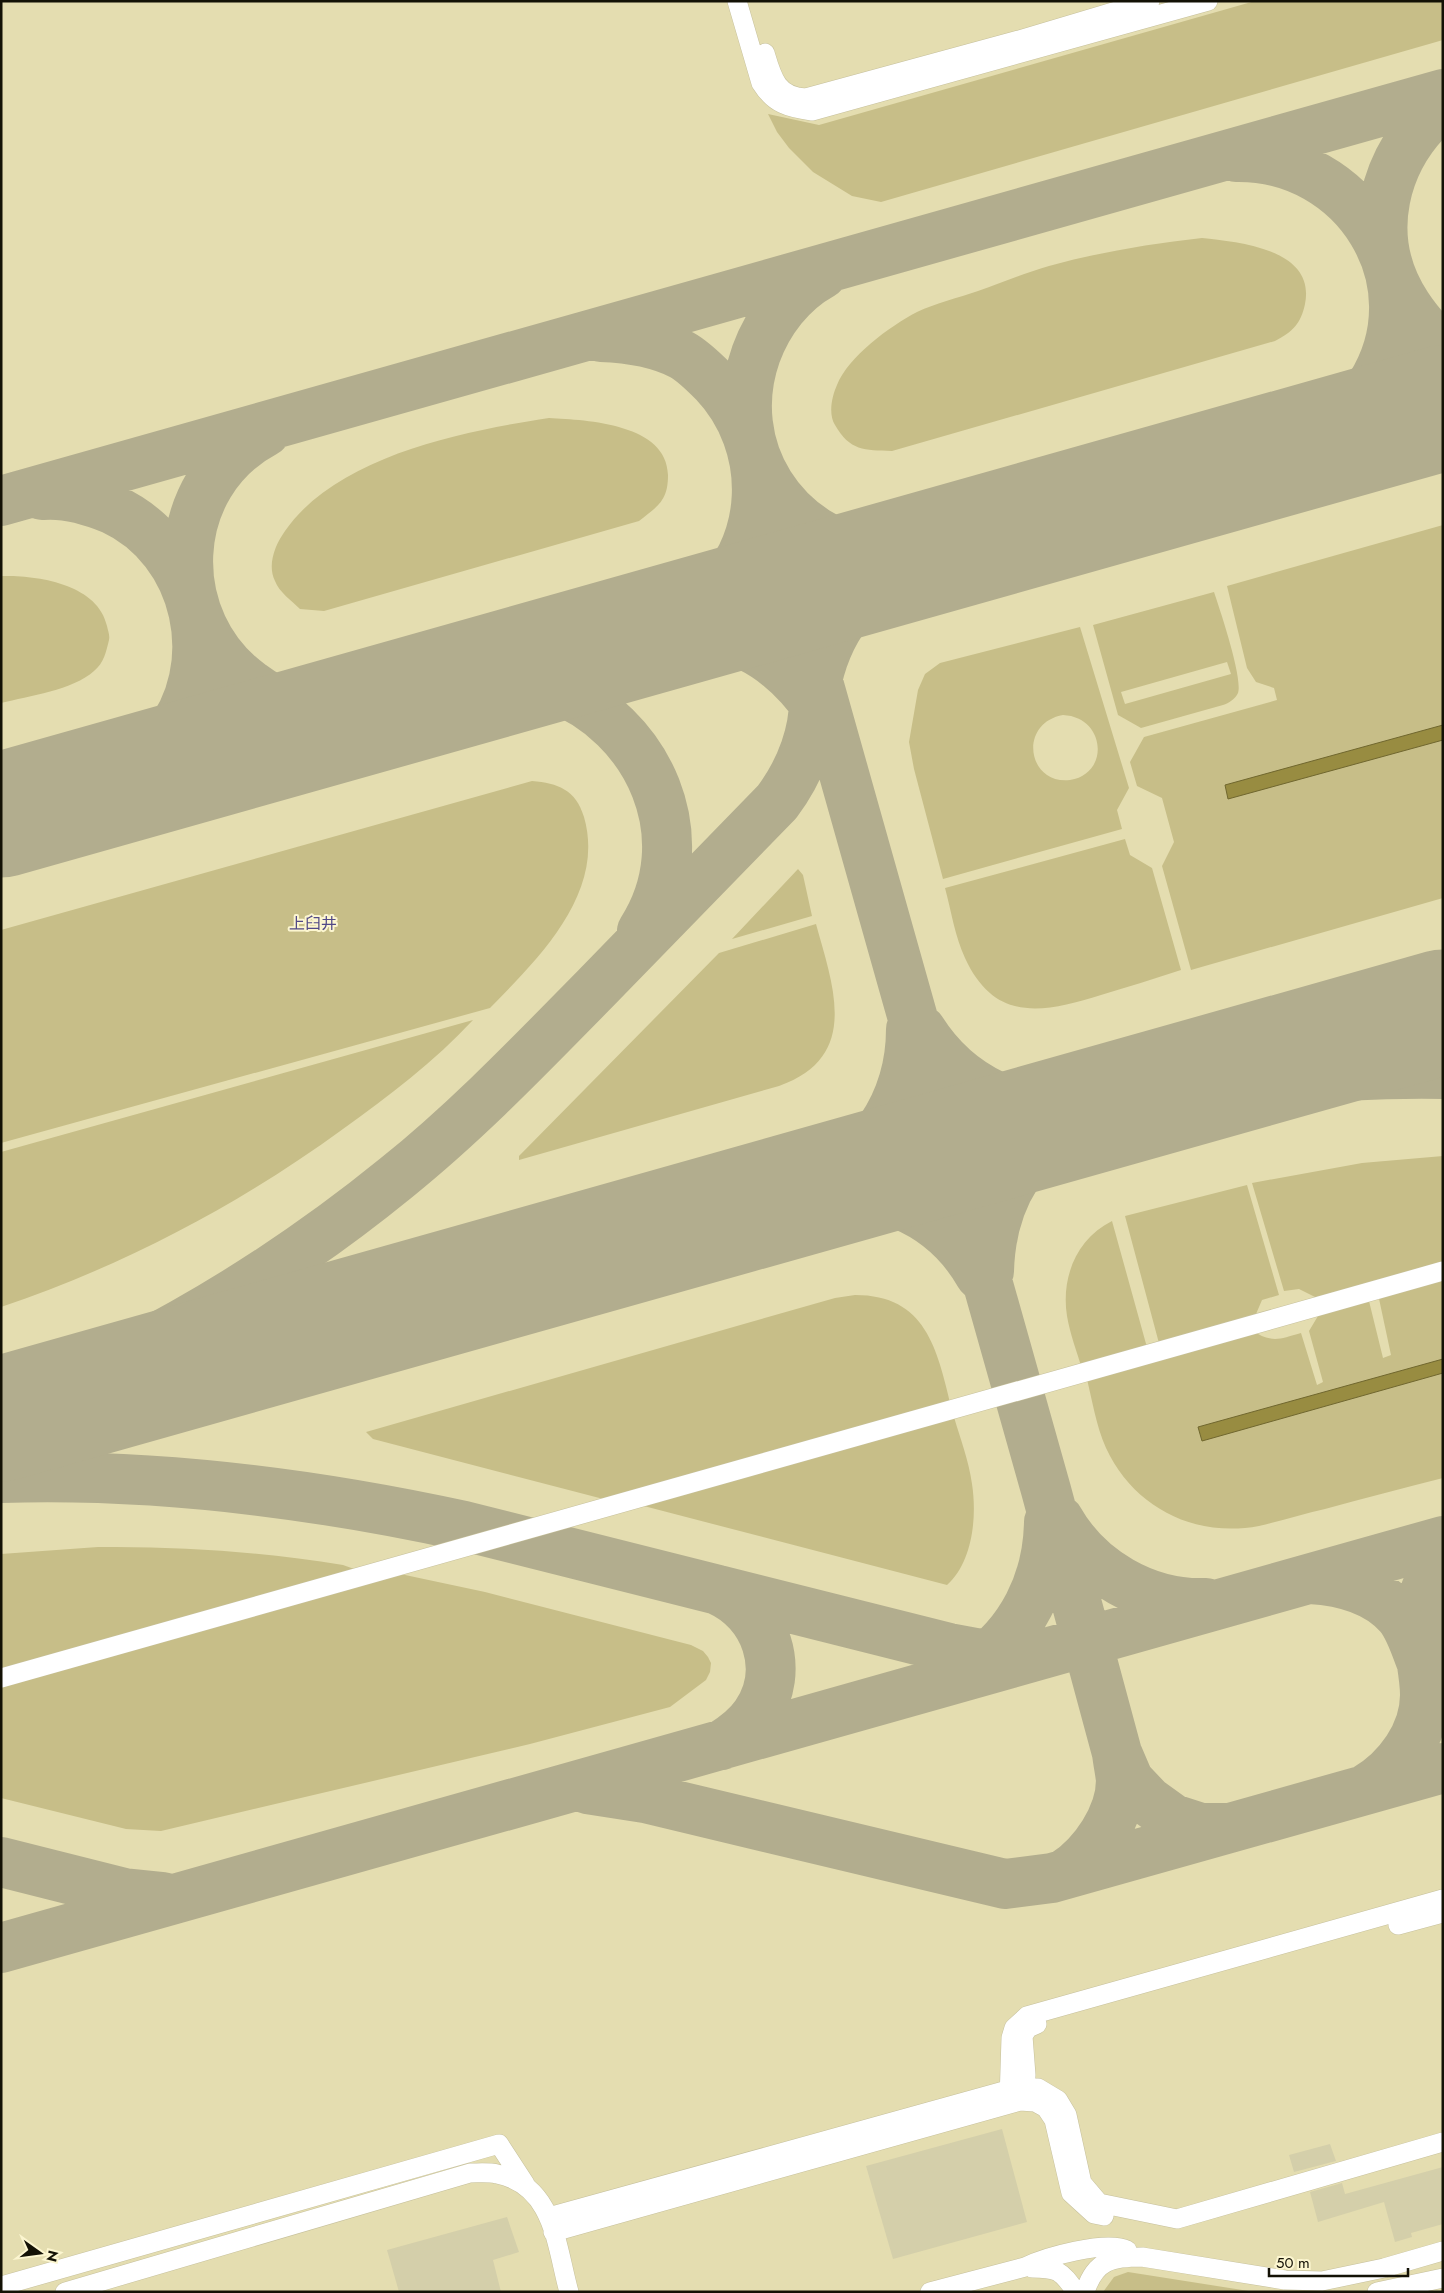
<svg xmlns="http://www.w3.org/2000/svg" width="1444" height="2293" font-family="Jost,'Noto Sans JP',sans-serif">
<rect width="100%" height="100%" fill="#efe9c3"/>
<!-- built -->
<path fill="#e4ddb0" d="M1 1H1443V2292H1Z"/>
<!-- green -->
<path fill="#c7be88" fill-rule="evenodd" d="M1255 1H1443V40L881 202 852 196 813 172 789 148 777 132 768 114 819 125Z
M1202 238C1239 242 1316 249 1305 304 1301 323 1293 332 1275 341L892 451C864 450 850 451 835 425 828 414 832 396 837 385 848 357 890 326 917 312 936 303 958 298 978 291 1001 283 1025 273 1049 266 1099 252 1150 244 1202 238Z
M549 418C588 420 667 424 668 475 668 501 658 506 639 521L324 611 300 609C292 601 279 592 275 581 267 565 275 545 285 531 337 456 463 431 549 418Z
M1443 525V898L1191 970 1162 866 1174 842 1162 798 1137 786 1130 762 1144 737 1277 700 1274 688 1256 682 1247 668 1227 586Z
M1 576C37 575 98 584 107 626 108 631 110 635 109 640 106 652 104 663 94 671 73 690 29 696 1 703Z
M1214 592C1220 610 1243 678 1238 693 1235 699 1229 703 1223 705L1141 728 1118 715 1093 625ZM1227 662 1231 674 1125 704 1121 692Z
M1080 627 1129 788 1117 810 1122 829 943 879 914 769 909 742 918 690 925 674 940 663ZM1063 715C1106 717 1110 774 1070 780 1027 785 1018 723 1063 715Z
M532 781C558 783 576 790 584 817 606 893 538 959 490 1008L1 1143V930Z
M1125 839 1130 855 1152 868 1181 970C1154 979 1127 987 1101 995 1043 1013 995 1023 965 958 955 937 951 910 945 888Z
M798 869 803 875 812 916 732 939Z
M816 924C833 986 861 1057 779 1086L519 1160V1156L719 953Z
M473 1020C435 1061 389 1096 343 1129 237 1206 125 1265 1 1307V1152Z
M1443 1156V1266L1321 1300 1299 1289 1284 1291 1252 1183 1362 1163Z
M1247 1185 1279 1295 1262 1300 1253 1321 1160 1347 1125 1216Z
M1112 1221 1148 1351 1082 1369C1077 1352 1070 1334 1067 1316 1061 1278 1076 1239 1112 1221Z
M1443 1275V1478C1404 1488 1364 1498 1325 1509 1303 1514 1281 1521 1259 1526 1195 1538 1134 1508 1106 1448 1096 1426 1092 1399 1086 1375L1249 1329C1272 1343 1277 1340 1301 1333L1317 1385 1323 1382 1309 1331 1321 1311 1368 1297 1383 1358 1391 1355 1378 1294Z
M855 1295C926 1295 937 1349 951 1406L611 1501 373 1439 366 1432 835 1298Z
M954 1417C960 1438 969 1461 972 1484 977 1516 973 1562 947 1585L640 1505Z
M98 1547C181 1546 262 1552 343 1565L357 1570 1 1674V1554Z
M391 1572 485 1592 691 1645 703 1651 708 1657 711 1663 710 1672 706 1680 670 1707 530 1744 161 1831 126 1829 1 1798V1683Z
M1128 2272 1255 2292H1103L1114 2277Z"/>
<!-- water -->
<path fill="#988c41" stroke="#70672f" d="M1443 725V740L1228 799 1225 785Z
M1443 1359V1373L1202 1441 1198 1427Z"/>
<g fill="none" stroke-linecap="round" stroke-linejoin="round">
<!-- taxiway -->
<path stroke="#b2ad8e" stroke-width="50" d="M1443 105C1382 156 1362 238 1407 306 1417 321 1428 335 1443 345
M1236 157C1355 155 1436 282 1371 386 1360 405 1342 426 1322 438 1314 442 1305 445 1297 448
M822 274C791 291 768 321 756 354 723 447 783 542 881 555 900 558 918 554 937 550
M601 337C628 338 657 342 682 355 693 361 705 373 714 382 774 445 772 549 702 605 687 617 668 623 651 631
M265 432C167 484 163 622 251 685 263 694 277 702 291 707 318 715 346 714 374 709
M752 448 1046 1490 1117 1753C1118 1762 1120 1771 1121 1780 1121 1816 1094 1855 1065 1874
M42 495C65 493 90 500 112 509 199 549 225 667 164 741 146 764 123 777 96 788
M1 501 1443 94
M651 631C727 626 778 650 821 713
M469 683C496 682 525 678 551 687 650 723 701 839 642 931
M815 691C826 627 860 588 916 556
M921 1030C959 1090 1022 1118 1092 1110
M1114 1104C1223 1085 1332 1072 1443 1074
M801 1192C869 1166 911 1102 911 1029
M799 1193C872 1184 942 1208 980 1275
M989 1271C991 1196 1026 1144 1092 1110
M1 1411C144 1353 277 1275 396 1178 468 1120 531 1054 595 989 656 926 717 864 777 802 801 770 816 731 814 691
M1 1478C158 1473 312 1493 464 1526L949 1648 976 1653 1009 1654
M1059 1520C1088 1571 1146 1605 1206 1603
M1310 1579C1343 1581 1377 1590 1399 1615 1410 1628 1415 1646 1421 1661
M718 1590C766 1611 787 1670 756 1715 747 1728 735 1737 722 1745
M972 1668C1022 1635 1048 1581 1049 1522
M1117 1753 1129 1781 1148 1801 1173 1819 1201 1828H1226
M587 1789 645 1798 1005 1884 1052 1878 1443 1768
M1366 1789C1398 1770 1425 1734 1425 1695 1425 1671 1417 1647 1418 1623 1420 1600 1429 1578 1443 1559
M1 1862 124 1893 163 1897
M1 1948 1443 1541"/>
<!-- runway -->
<path stroke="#b2ad8e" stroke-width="125" d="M1 815 1443 408
M1 1419 1443 1012"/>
</g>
<!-- building -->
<path fill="#d4cfaa" d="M1002 2129 1027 2222 893 2259 866 2166Z
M1330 2144 1336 2161 1294 2172 1289 2155Z
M1443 2167V2224L1411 2233 1412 2237 1395 2242 1384 2202 1318 2222 1310 2192 1342 2183 1345 2194Z
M507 2217 519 2252 493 2260 501 2292H399L387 2250Z"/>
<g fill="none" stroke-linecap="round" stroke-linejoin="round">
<defs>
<path id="minor" d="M737 1 761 83C774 104 789 108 812 111L1208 1
M765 53C772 77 777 97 806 98L1019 40 1150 1
M1 1678 1443 1271
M1398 1925 1443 1913
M1009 2100 1011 2038 1014 2028 1027 2016 1443 1899
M1024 2100 1026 2075 1023 2036 1028 2028 1037 2024
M549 2217 1015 2088H1038L1058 2100 1067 2115 1082 2183 1099 2203 1177 2219 1443 2142
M553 2232 1020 2101 1035 2102 1046 2108 1054 2120 1071 2193 1094 2214 1104 2216
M1032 2268C1057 2268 1061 2270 1076 2292
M1 2286 499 2144 525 2184
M65 2292 470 2173C479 2173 489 2172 497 2174 554 2185 556 2245 569 2292
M930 2292 1025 2267C1045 2257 1106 2240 1127 2250
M1085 2292C1095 2260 1112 2257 1142 2257L1285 2280 1322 2281 1384 2268 1443 2251
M1377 2292 1443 2278"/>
</defs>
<!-- minor casing -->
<use href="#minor" stroke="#c6c09c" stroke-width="20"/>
<!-- minor -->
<use href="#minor" stroke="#fff" stroke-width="19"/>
</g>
<g text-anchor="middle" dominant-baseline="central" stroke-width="4" stroke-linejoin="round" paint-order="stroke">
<!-- quarter labels -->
<g font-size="16" fill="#514987" stroke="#fcf6d0">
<text x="313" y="923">上臼井</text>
</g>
</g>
<!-- border -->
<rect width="1444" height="2293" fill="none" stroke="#131105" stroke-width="5"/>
<!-- north arrow -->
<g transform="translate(40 2253) rotate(104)" stroke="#fcf6d0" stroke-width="4" paint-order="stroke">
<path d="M0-4L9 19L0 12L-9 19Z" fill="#131105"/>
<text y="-8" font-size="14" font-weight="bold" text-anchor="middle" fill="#131105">N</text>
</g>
<!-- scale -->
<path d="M1269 2268v8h139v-8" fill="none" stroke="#131105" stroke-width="2.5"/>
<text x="1276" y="2268" font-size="15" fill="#131105" stroke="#fcf6d0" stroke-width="4" paint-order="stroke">50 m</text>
</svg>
